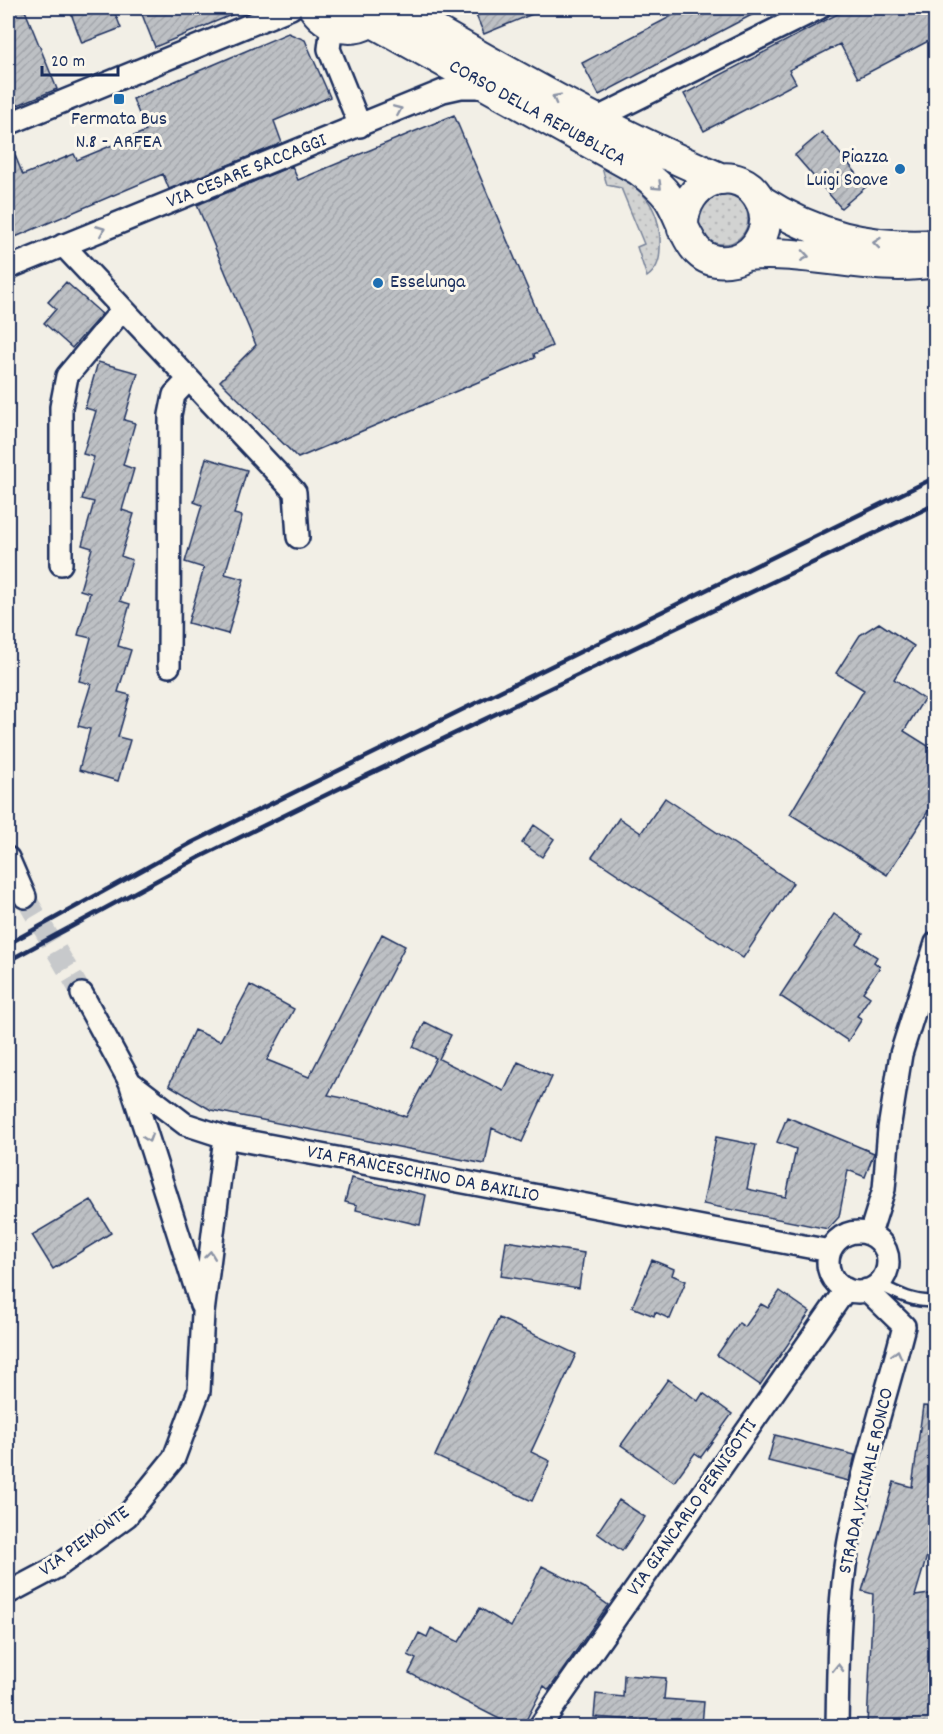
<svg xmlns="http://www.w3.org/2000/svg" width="943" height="1734" font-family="Dekko,sans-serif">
<defs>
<pattern id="grass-dots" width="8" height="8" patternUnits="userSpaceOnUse" patternTransform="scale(1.5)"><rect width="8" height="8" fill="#d2d3d2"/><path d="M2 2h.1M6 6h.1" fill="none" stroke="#b4b5b7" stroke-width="1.8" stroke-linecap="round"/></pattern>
<pattern id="building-hatch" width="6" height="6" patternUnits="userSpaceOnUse" patternTransform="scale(1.5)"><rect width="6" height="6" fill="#bdc0c4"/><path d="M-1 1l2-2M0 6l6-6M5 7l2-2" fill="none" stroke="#a2a5ab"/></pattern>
</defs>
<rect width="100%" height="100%" fill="#f2efe6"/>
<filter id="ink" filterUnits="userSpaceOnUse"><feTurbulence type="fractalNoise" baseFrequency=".0167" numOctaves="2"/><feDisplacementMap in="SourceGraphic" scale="12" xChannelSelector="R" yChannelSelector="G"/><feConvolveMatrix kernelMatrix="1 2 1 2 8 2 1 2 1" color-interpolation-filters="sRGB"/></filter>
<g filter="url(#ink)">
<!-- grass -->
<path fill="url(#grass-dots)" stroke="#768198" stroke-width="1.5" d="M602 168C640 186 662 203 660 249 660 260 657 270 647 277L637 247 644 244 621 188 607 185Z
M698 219a25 25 0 1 1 50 0a25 25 0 1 1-50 0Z"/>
<!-- building -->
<path fill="url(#building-hatch)" stroke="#1b2f5e" stroke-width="1.5" d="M8 8H24L57 89 8 109Z
M69 8H113L121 28 82 43Z
M152 8H248L155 47 141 12Z
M473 8H547L484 34Z
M687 8H765L599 95 582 63Z
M849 8H936V37L858 78 840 44 789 70 796 83 704 131 684 94Z
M288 33 305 40 330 97 274 121 282 143 169 189 163 174 13 238 8 225V138L23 175 74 154 77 160 146 131 133 99Z
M454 115 552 346 534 354 535 358 298 458 220 381 256 345 197 205 292 166 298 180Z
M822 132 867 186 841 208 795 155Z
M66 282 102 314 72 348 44 323 56 309 48 302Z
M98 362 138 373 124 420 135 423 123 465 134 469 122 510 134 514 121 556 132 560 120 601 130 604 118 646 131 650 118 692 130 695 118 737 130 740 118 781 79 770 90 729 78 726 91 684 79 681 91 638 78 635 90 593 80 590 92 548 82 545 94 502 82 499 94 457 83 454 96 411 85 408Z
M206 458 247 470 234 514 242 516 225 574 244 579 228 634 188 623 204 568 185 562 202 505 194 502Z
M879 623 914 646 894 679 924 699 904 731 936 751V799L887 875 790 814 864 690 836 673 860 635Z
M665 798 793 883 743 958 592 857 619 818 641 833Z
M534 825 554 839 542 857 522 843Z
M834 914 863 934 857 944 877 957 874 962 880 967 863 992 870 997 857 1016 862 1019 848 1041 780 996Z
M382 934 405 946 328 1095 374 1104 406 1117 436 1058 413 1047 425 1022 451 1035 439 1059 504 1091 518 1062 552 1077 522 1142 492 1128 485 1164 211 1110 169 1085 194 1030 220 1041 250 985 294 1009 267 1060 309 1077Z
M787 1117 874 1153 865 1177 848 1170 839 1217 828 1229 703 1204 716 1137 756 1145 747 1189 786 1197 796 1149 777 1142Z
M351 1178 426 1195 420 1225 356 1210 357 1205 345 1202Z
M91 1200 111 1233 53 1269 32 1235Z
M506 1241 584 1253 579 1288 501 1276Z
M652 1260 674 1269 672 1275 686 1281 670 1319 655 1312 654 1316 632 1307Z
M780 1291 810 1312 760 1385 717 1355 739 1323 745 1327 761 1304 768 1308Z
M499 1318 576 1354 531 1452 550 1461 532 1501 435 1456Z
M668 1379 698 1401 703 1393 732 1414 701 1457 695 1453 674 1482 621 1445Z
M923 1406 936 1407V1526L915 1596 936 1593V1726H867L873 1594 862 1591 894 1482 912 1487Z
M775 1435 855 1455 849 1481 768 1461Z
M619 1500 645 1517 622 1551 597 1533Z
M542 1566 583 1587 608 1605 549 1690 544 1686 523 1726H513L409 1673 416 1659 408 1655 419 1633 427 1637 431 1628 459 1642 480 1608 511 1627Z
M624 1675 666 1678 664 1699 704 1702 702 1725 594 1717 596 1694 623 1697Z"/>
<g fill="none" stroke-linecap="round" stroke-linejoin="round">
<!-- street-tunnel -->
<path stroke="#c7c9cb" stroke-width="21" stroke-dasharray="21 10" stroke-linecap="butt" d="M25 897 82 994"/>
<defs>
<path id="lane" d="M878 1284C896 1293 914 1303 936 1301"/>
<path id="street" d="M332 25 329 49 360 126
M596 119 819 8
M8 124 291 8
M63 245 295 492 298 537
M8 268 443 91 461 87H488
M61 564V407L67 376 123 309
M169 666 170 415 174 395 189 379
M8 858 25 897
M82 994 130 1082 185 1124 225 1137 830 1251
M130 1082 201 1305
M828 1262a30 30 0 1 1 60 0a30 30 0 1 1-60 0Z
M870 1234 884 1189 889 1129 901 1054 936 943
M8 1593 57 1567 127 1516 174 1458 199 1391 203 1313 225 1137
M540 1726 846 1289
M837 1726C838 1673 838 1619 845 1566 856 1485 884 1405 904 1326L867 1290"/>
<path id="secondary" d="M314 8C330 32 366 37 381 8
M396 8C502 70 609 131 722 179
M371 21 639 170C650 178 661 187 669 198 687 225 689 270 734 260 746 257 756 248 761 237 767 226 766 212 761 202 741 160 681 177 683 229
M760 200C816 236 869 249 936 245
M746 255C810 249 871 273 936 262"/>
</defs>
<!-- lane casing -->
<use href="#lane" stroke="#1b2f5e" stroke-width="15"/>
<!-- street casing -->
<use href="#street" stroke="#1b2f5e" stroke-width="26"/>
<!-- secondary casing -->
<use href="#secondary" stroke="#1b2f5e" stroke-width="34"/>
<!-- lane -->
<use href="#lane" stroke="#fbf7ec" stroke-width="10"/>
<!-- street -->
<use href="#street" stroke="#fbf7ec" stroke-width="21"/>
<!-- secondary -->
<use href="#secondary" stroke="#fbf7ec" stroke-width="30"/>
<!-- rail -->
<path stroke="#1b2f5e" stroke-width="4.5" d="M8 944 193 842 936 477
M8 961 200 857 332 792 936 504"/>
</g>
<!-- one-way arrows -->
<defs><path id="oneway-chevron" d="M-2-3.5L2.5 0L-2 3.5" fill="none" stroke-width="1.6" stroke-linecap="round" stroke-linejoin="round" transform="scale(1.5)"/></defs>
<g stroke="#8b93a5">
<use href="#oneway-chevron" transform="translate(556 98) rotate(-152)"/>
<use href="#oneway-chevron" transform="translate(398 110) rotate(-23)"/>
<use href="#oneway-chevron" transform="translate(658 186) rotate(44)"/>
<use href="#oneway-chevron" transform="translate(101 230) rotate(-22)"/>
<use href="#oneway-chevron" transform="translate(877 243) rotate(-174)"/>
<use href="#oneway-chevron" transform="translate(805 256) rotate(9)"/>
<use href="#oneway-chevron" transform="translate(148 1138) rotate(72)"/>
<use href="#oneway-chevron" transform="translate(210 1255) rotate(-83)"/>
<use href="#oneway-chevron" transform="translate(897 1354) rotate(-75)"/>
<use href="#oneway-chevron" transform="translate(838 1668) rotate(-89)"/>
</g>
</g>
<!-- markers -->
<g fill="#1f6fb2" stroke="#fbf7ec" stroke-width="2">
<rect x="113" y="93" width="12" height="12" rx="3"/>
<circle cx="900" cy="169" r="6"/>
<circle cx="378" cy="283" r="6"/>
</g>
<g text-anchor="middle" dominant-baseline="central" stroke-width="6" stroke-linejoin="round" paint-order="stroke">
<!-- street labels -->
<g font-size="20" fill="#1b2f5e" stroke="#fbf7ec">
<text transform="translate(537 114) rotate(29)">CORSO DELLA REPUBBLICA</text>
<text transform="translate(247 172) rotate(-22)">VIA CESARE SACCAGGI</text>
<text transform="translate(423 1175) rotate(11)">VIA FRANCESCHINO DA BAXILIO</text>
<text transform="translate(867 1481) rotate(-77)">STRADA VICINALE RONCO</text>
<text transform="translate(693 1508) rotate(-55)">VIA GIANCARLO PERNIGOTTI</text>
<text transform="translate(85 1542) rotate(-36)">VIA PIEMONTE</text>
</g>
<!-- poi labels -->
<g font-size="20" fill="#1b2f5e" stroke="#fbf7ec">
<text x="119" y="120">Fermata Bus<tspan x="119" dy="23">N.8 - ARFEA</tspan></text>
<text x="888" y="158" text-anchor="end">Piazza<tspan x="888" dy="23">Luigi Soave</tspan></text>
<text x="390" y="283" text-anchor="start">Esselunga</text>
</g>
</g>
<!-- margin -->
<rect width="943" height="1734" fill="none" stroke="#fbf7ec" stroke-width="30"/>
<rect x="15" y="15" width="913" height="1704" fill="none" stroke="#1b2f5e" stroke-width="2" filter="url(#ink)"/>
<!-- scale -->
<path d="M42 66v9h76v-9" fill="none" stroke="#1b2f5e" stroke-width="3"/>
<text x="51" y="66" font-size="18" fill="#1b2f5e" stroke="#fbf7ec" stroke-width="4.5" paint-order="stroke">20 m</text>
</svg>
